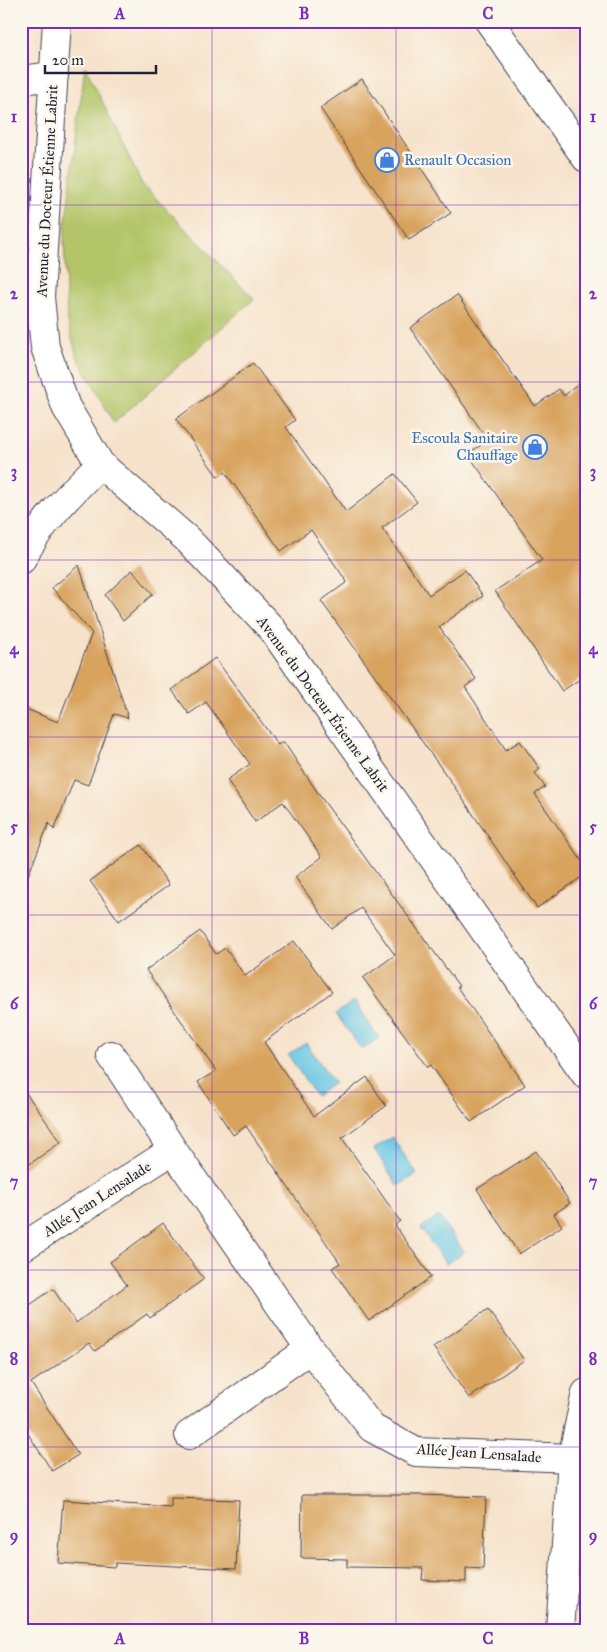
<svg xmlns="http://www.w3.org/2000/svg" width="607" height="1652" font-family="'IM FELL Great Primer',serif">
<rect width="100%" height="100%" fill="#fbf7ec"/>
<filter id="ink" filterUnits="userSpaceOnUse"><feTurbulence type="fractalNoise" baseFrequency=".02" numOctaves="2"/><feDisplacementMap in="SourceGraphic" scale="10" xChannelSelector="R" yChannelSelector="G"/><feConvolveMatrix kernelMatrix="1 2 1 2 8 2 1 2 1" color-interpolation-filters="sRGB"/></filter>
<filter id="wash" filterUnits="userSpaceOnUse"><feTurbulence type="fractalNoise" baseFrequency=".0096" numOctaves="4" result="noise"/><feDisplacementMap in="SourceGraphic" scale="20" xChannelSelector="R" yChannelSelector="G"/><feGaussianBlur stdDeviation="1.12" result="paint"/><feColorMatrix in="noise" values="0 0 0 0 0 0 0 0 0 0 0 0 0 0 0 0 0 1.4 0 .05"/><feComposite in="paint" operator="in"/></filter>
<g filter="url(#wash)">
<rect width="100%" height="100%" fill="#f6e2ca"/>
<!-- green -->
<path fill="#b3c568" stroke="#6a7452" d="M85 66 142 184 254 299 114 423 77 356 67 320 64 236Z"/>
<!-- water -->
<path fill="#65c5e4" stroke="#447490" d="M354 1001 379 1038 362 1050 336 1014Z
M306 1043 334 1083 316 1096 288 1055Z
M392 1137 417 1174 398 1186 374 1149Z
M439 1216 464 1252 446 1264 421 1228Z"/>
<g id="blocks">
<!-- building -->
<path fill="#d8a35d" d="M362 79 451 213 409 240 320 108Z
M457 295 535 406 559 389 564 396 586 377V675L562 691 495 591 542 560 468 454 488 440 410 328Z
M253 363 295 420 286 427 346 512 395 474 417 502 382 528 429 595 465 570 483 596 439 627 476 679 465 687 506 750 520 741 540 769 535 773 545 787 535 794 586 867V874L537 908 449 779 321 601 347 582 311 530 281 551 225 472 218 477 176 419Z
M79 565 128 718 114 714 88 785 74 780 54 830 49 823 23 888H21V707L58 722 92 633 52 588Z
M132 570 153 594 123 621 105 595Z
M215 658 278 745 283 741 320 796 459 986 457 987 525 1085 471 1122 431 1065 428 1067 363 978 395 955 361 908 332 929 295 877 322 857 283 802 255 822 227 780 250 764 206 702 189 714 172 690Z
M141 845 169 885 119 921 90 881Z
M200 931 216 954 225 948 245 976 294 941 332 992 264 1042 314 1116 367 1077 386 1106 342 1138 400 1221 395 1225 431 1277 369 1321 332 1268 340 1263 246 1126 233 1135 198 1082 216 1071 146 970Z
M21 1086 61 1142 21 1170Z
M536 1151 570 1203 554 1214 562 1226 519 1254 477 1189Z
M163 1223 204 1279 150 1318 147 1314 95 1351 89 1343 31 1383 78 1455 52 1471 21 1423V1311L53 1289 76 1323 127 1285 110 1262Z
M488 1309 524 1360 469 1398 433 1347Z
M302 1495H419L486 1497 483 1569 466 1568V1582L422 1580 423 1568 347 1567V1559L301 1558Z
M171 1498 239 1500 236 1569 115 1563V1567L58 1563 63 1500 171 1507Z"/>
</g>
</g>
<g filter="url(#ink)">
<use href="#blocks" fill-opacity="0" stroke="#423f50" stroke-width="1"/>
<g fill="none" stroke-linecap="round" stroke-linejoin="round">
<defs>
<path id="minor" d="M57 21 40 297 45 347 66 407 100 464 187 539 272 629 586 1075
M21 80 54 76
M21 560C41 522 70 494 100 464
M111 1055 173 1150
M21 1248 173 1150 310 1349 372 1428 416 1452 572 1458
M189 1435 310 1349
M560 1631 572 1458 586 1393"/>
<path id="secondary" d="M489 21 586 158"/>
</defs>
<!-- minor casing -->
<use href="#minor" stroke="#423f50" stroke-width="30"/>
<!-- secondary casing -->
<use href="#secondary" stroke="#423f50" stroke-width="30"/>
<!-- minor -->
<use href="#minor" stroke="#fff" stroke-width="28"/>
<!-- secondary -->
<use href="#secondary" stroke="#fff" stroke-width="28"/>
</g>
</g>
<!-- grid -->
<path fill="none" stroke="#7b2cbf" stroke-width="1" stroke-opacity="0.55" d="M212 21V1631M396 21V1631M21 205H586M21 382H586M21 560H586M21 737H586M21 915H586M21 1092H586M21 1270H586M21 1447H586"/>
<!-- icons -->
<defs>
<symbol id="shop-ring" viewBox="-11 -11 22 22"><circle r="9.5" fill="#fbf7ec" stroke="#3f7fe0" stroke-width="1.5"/><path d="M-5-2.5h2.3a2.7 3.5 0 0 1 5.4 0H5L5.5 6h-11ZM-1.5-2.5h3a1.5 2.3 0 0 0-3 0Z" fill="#3f7fe0"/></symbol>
</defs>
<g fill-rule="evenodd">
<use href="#shop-ring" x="373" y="146" width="28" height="28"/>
<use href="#shop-ring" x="521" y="433" width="28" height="28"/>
</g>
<g text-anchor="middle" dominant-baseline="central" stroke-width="5" stroke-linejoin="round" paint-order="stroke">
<!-- shop labels -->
<g font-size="15" fill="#366cbe" stroke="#fbf7ec" text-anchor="start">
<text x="404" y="160">Renault Occasion</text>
<text x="518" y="438" text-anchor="end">Escoula Sanitaire<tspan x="518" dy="17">Chauffage</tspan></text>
</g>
<!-- street labels -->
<g font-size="15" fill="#22223b" stroke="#fbf7ec">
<text transform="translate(47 191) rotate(-87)">Avenue du Docteur Étienne Labrit</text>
<text transform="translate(323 704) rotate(54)">Avenue du Docteur Étienne Labrit</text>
<text transform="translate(97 1199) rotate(-33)">Allée Jean Lensalade</text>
<text transform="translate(479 1453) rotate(4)">Allée Jean Lensalade</text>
</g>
</g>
<!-- margin -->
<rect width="607" height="1652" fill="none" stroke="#fbf7ec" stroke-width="55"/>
<!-- scale -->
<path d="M45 65v8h111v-8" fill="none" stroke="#22223b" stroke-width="2.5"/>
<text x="52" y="65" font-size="15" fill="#22223b" stroke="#fbf7ec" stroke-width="4" paint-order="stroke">20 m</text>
<rect x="28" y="28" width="552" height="1596" fill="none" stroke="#7b2cbf" stroke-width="2"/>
<g font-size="16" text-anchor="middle" font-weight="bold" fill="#7b2cbf">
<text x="120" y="19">A</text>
<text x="304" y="19">B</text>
<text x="488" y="19">C</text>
<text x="14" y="122">1</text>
<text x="593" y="122">1</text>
<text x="14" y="299">2</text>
<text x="593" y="299">2</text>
<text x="14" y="477">3</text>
<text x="593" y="477">3</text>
<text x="14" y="654">4</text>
<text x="593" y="654">4</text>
<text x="14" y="832">5</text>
<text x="593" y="832">5</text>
<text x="14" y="1009">6</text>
<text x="593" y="1009">6</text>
<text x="14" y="1187">7</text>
<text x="593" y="1187">7</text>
<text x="14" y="1364">8</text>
<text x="593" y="1364">8</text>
<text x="14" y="1541">9</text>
<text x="593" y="1541">9</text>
<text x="120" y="1644">A</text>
<text x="304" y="1644">B</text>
<text x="488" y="1644">C</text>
</g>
</svg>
